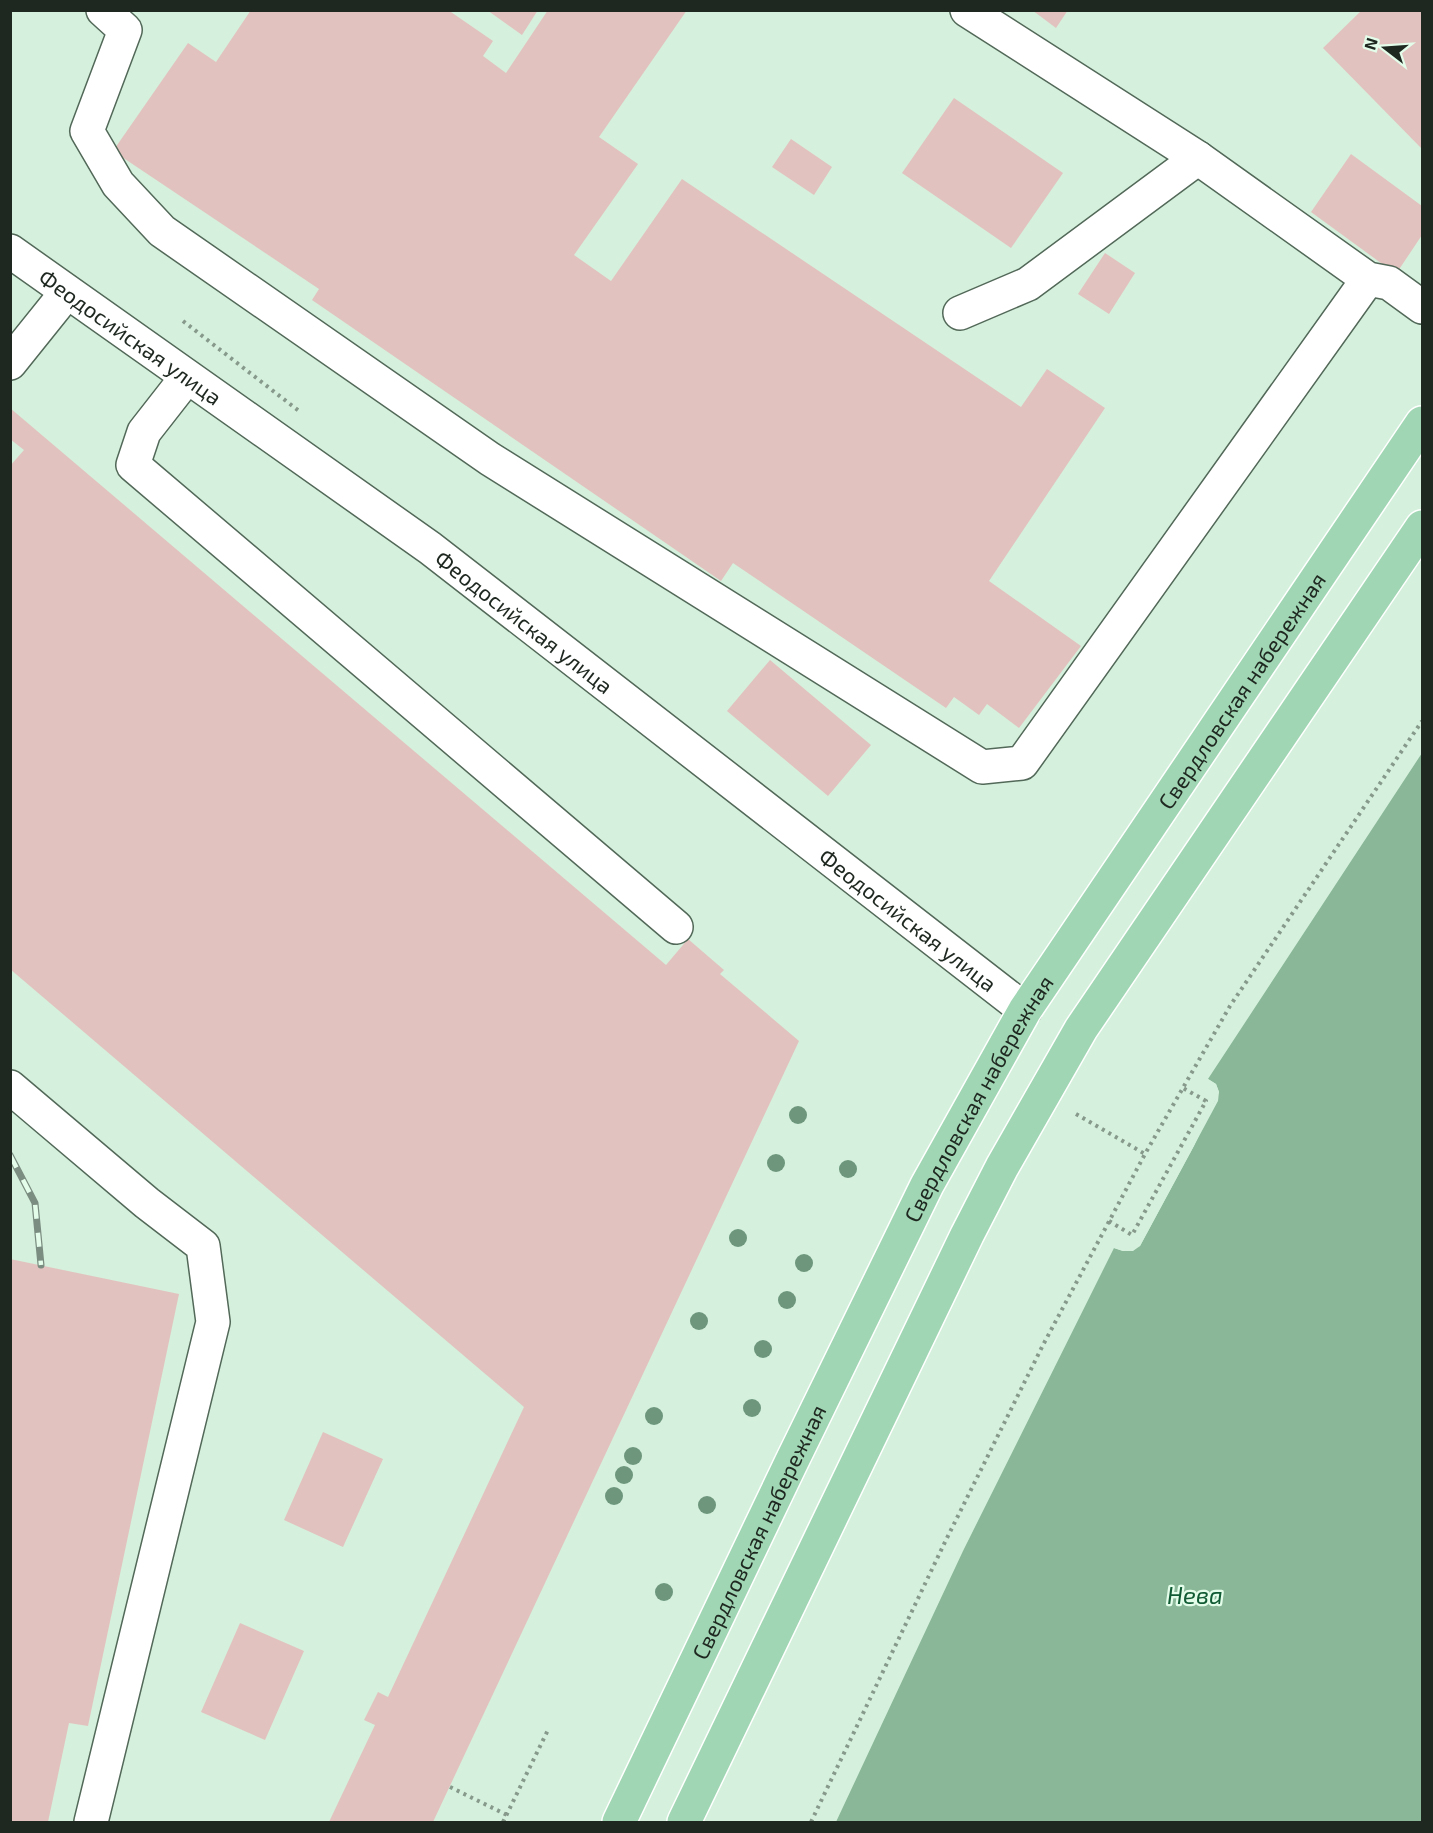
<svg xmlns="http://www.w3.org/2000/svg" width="1433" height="1833" font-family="'Exo 2',sans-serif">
<rect width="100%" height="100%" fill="#d5f0dd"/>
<!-- water -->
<path fill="#89b797" d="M1422 753V1822H836L963 1551 1114 1248 1123 1251 1140 1246 1194 1146 1219 1092 1216 1084 1208 1079Z"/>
<!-- pier -->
<path fill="#d5f0dd" d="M1208 1079 1216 1084 1219 1092 1218 1101 1140 1246 1133 1251H1123L1114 1248 1116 1245 1132 1248 1137 1244 1215 1100 1216 1092 1213 1086 1206 1081Z"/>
<!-- building -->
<path fill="#e2c2be" d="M251 10H448L493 41 483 56 506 73 548 10H687L599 137 638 164 574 255 611 281 682 179 1021 407 1047 369 1105 408 989 581 1081 646 1019 728 987 704 979 715 954 697 946 708 733 563 721 581 312 300 319 289 113 151 188 43 216 62Z
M487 10H538L522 35Z
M1032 10H1068L1056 28Z
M1362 10H1422V149L1323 48Z
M954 98 1063 173 1011 248 902 173Z
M791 139 832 167 814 195 772 167Z
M1351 154 1422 206V235L1396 274 1311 212Z
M1105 253 1135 273 1109 314 1078 294Z
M10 408 666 965 688 939 724 970 720 974 799 1041 433 1822H329L375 1725 364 1720 378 1692 388 1697 524 1407 10 969V466L24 450 10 439Z
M770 660 871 745 828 796 727 711Z
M10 1259 179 1294 88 1726 69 1723 48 1822H10Z
M323 1432 383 1459 343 1547 284 1520Z
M240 1623 304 1651 265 1740 201 1712Z"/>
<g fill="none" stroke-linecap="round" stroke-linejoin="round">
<defs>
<g id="minor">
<path d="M103 10 125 30 87 131 118 184 162 231 490 459 982 767 1022 763 1368 279"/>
<path d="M967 10 1198 158 1368 279 1389 283 1422 307"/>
<path id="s1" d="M10 251 430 548 1025 1010"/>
<path d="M960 313 1028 284 1198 158"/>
<path d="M10 363 67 292"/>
<path d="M187 377 144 432 133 465 676 927"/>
<path d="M10 1087 147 1203 203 1246 213 1322 91 1822"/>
</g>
<g id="major">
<path id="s2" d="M619 1822 791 1463 927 1185 1025 1010 1422 423"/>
<path d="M684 1822 967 1235 1002 1167 1081 1029 1422 527"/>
</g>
</defs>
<!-- minor casing -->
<use href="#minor" stroke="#526858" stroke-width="36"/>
<!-- major casing -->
<use href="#major" stroke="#fff" stroke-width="36"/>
<!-- path -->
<path stroke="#86998b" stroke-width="4" stroke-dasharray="3 4.5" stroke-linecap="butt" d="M183 321 299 411
M1076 1114 1145 1154
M1109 1221 1132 1235 1206 1101 1183 1088
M450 1787 507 1815
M503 1822 549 1728
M811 1822 946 1540 1043 1345 1145 1154 1230 1006 1422 721"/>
<!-- minor -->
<use href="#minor" stroke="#fff" stroke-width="33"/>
<!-- major -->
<use href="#major" stroke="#a0d6b3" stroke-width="33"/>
<defs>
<path id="rail" d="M10 1155 35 1203 41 1265"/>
</defs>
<!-- rail casing -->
<use href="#rail" stroke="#7b8d80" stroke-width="7"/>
<!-- rail -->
<use href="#rail" stroke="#e3fdea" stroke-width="4.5" stroke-dasharray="14" stroke-linecap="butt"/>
</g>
<!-- trees -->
<g fill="#6d967d">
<circle cx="798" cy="1115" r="9"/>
<circle cx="776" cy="1163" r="9"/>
<circle cx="848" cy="1169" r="9"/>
<circle cx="738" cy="1238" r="9"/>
<circle cx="804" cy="1263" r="9"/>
<circle cx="787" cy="1300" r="9"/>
<circle cx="699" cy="1321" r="9"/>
<circle cx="763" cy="1349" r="9"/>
<circle cx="752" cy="1408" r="9"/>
<circle cx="654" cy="1416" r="9"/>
<circle cx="633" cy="1456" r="9"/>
<circle cx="624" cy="1475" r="9"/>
<circle cx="614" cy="1496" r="9"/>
<circle cx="707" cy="1505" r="9"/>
<circle cx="664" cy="1592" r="9"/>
</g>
<g text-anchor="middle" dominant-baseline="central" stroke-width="4.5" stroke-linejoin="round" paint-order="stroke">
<!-- street labels -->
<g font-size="22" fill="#1e2720" stroke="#e3fdea">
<text stroke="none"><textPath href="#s1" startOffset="148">Феодосийская улица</textPath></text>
<text stroke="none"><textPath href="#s1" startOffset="634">Феодосийская улица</textPath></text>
<text stroke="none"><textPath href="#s2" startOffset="1294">Свердловская набережная</textPath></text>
<text stroke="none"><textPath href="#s1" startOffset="1120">Феодосийская улица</textPath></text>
<text stroke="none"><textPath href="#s2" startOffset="808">Свердловская набережная</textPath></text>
<text stroke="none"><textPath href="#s2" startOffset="322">Свердловская набережная</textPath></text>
</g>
<!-- water labels -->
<g font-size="24" font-style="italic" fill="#105b33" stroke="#e3fdea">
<text x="1195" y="1594">Нева</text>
</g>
</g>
<!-- border -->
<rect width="1433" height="1833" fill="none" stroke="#1e2720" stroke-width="24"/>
<!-- north arrow -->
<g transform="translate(1385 48) rotate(287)" stroke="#e3fdea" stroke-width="4.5" paint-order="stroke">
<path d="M0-4.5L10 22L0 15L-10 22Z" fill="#1e2720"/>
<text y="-9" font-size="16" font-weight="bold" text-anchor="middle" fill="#1e2720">N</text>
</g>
</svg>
